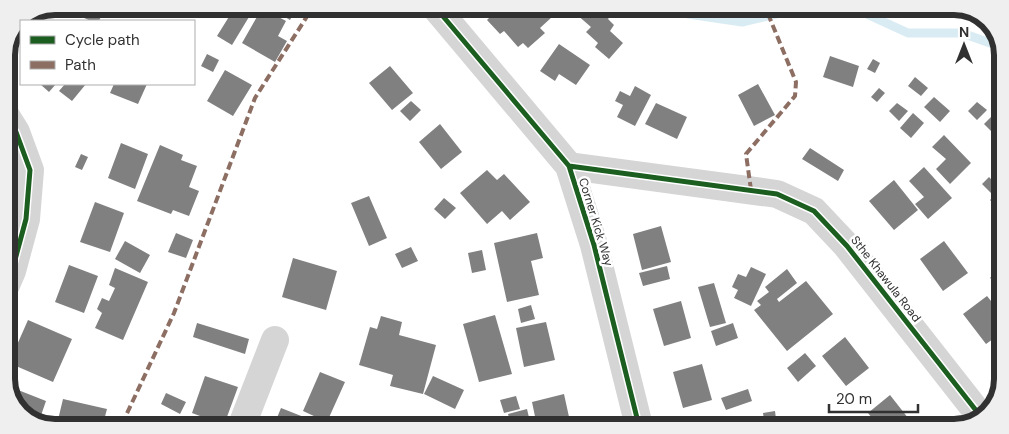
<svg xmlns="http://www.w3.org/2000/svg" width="1009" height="434" font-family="'DM Sans',sans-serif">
<rect width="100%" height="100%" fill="#fff"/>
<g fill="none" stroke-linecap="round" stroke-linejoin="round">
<!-- stream -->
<path stroke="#daecf3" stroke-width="9" d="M678 9 688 14 742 22 797 9
M849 10 860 11 908 33H962L1001 47"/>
</g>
<!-- building -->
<path fill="#808080" d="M57 6H96L104 10 99 21H91Z
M187 7H206L193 15Z
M235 7H255L232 45 217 36Z
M268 7H297L290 20Z
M262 8 286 21 278 36 287 41 275 62 242 43Z
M491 8H545L552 17 540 28 545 33 528 48 523 43 518 47 504 31 500 34 487 20 491 16 489 14 493 10Z
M578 8 604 9 611 15 608 19 614 25 610 31 623 43 609 59 595 47 598 43 586 32 591 27 576 14 580 10Z
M559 44 590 65 576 85 559 74 555 81 540 71Z
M207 54 219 60 213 72 201 66Z
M830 56 859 66 853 87 823 77Z
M873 59 880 63 875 73 867 69Z
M390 66 413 93 392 110 369 83Z
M225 70 252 85 233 116 207 101Z
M915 77 928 88 921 96 908 86Z
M40 84H56L49 92Z
M65 84H86L72 101 59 91Z
M114 84H147L138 104 110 93Z
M758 84 775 115 754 126 738 95Z
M635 86 651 95 635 126 617 117 623 105 615 101 620 91 630 96Z
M879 88 885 93 877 102 871 97Z
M934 97 950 111 940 122 924 107Z
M411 101 421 110 410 121 400 111Z
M977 102 987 110 977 120 968 111Z
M656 103 687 117 677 139 645 124Z
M897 103 908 111 899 121 889 111Z
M913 113 924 123 911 138 900 128Z
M992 116 1002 126V142L984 124Z
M440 124 462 152 441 169 419 142Z
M944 135 971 163 950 184 936 169 946 159 932 147Z
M121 143 148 154 135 189 108 178Z
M160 145 183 155 181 160 197 166 189 187 199 191 189 216 173 210 171 214 137 201Z
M810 148 844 170 838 181 802 159Z
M81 154 88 157 82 170 75 167Z
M924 167 952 198 928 219 915 204 924 197 909 181Z
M487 170 497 180 504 174 530 202 510 220 502 211 487 224 460 193Z
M989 177 998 186 991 193 982 184Z
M894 180 918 210 894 230 869 201Z
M1001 189V212L990 200Z
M369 196 387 238 369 246 351 203Z
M444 198 456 208 445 219 434 209Z
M95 202 124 213 110 252 80 242Z
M661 226 671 262 642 270 633 234Z
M176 233 193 240 186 258 168 252Z
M537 233 543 258 531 261 539 295 507 302 494 243Z
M125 241 150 255 140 273 115 259Z
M944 241 968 273 943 291 920 259Z
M411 247 418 261 402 268 395 254Z
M482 250 486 270 472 273 468 253Z
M293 258 337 271 326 310 282 297Z
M69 265 98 276 84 313 55 302Z
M667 266 670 279 643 286 639 273Z
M1000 266V286L990 278Z
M751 267 766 274 751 306 734 298 738 290 732 287 738 274 746 277Z
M115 268 148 282 123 340 95 328 102 313 97 309 102 298 109 301 115 288 109 285Z
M787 269 797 283 777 299 779 302 806 281 833 314 787 351 754 310 761 305 757 301 769 292 765 287Z
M714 283 726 323 710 327 698 287Z
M987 296 1000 312V334L986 344 963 314Z
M681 301 691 338 664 346 653 309Z
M531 305 535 319 521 323 518 309Z
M495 315 512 374 479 382 463 324Z
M381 316 402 322 399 335 436 345 423 394 390 386 393 375 359 365 370 327 377 329Z
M28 320 72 339 53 382 9 363Z
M546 322 555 360 524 367 516 328Z
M197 323 249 339 245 354 193 337Z
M733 323 738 338 716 346 711 331Z
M845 337 869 368 846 386 822 356Z
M805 353 816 366 798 382 787 368Z
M702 364 712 400 683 408 673 372Z
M320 372 345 382 327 422 303 411Z
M205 376 238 387 224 425 192 413Z
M433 376 464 390 455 409 424 394Z
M13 388 46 401 38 424 15 406 11 395Z
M748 389 752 401 726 410 721 398Z
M166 393 186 402 180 414 161 404Z
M564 394 571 426H537L532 402Z
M890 395 912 423 907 428 879 427 868 413Z
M516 396 520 409 504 413 500 400Z
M63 399 107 409 103 424H57Z
M281 408 319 423 318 425H274Z
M527 409 531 426H511L508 414Z
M775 411 777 427H765L763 413Z
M741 417 743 427H729L727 421Z"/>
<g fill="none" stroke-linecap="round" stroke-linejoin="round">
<!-- minor -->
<path stroke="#d5d5d5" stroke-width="28" d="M436 8 569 166 594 245 639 426
M6 116 16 132 30 170 26 219 12 271 6 285
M569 166 777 194 814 211 847 246 982 418
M242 425 275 340"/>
<!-- quiet -->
<path stroke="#8d6e63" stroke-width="4" stroke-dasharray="8 4" stroke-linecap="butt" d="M751 190 746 154 795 96 796 82 766 9
M122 424 174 313 255 98 313 7"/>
<defs>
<path id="cycleway" d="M436 8 569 166 594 245 639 426
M6 116 16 132 30 170 26 219 12 271 6 285
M569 166 777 194 814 211 847 246 982 418"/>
</defs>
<!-- cycleway casing -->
<use href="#cycleway" stroke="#fff" stroke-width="8"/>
<!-- cycleway -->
<use href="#cycleway" stroke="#1b5e20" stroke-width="5"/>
</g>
<g text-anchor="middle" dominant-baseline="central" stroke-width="5" stroke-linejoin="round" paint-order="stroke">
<!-- street labels -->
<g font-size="12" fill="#313131" stroke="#fff">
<text transform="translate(596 222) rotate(73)">Corner Kick Way</text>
<text transform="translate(886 279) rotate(52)">Sthe Khawula Road</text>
</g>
</g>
<!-- crop -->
<path d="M0 0H1009V434H0ZM55 15H954A40 40 0 0 1 994 55V379A40 40 0 0 1 954 419H55A40 40 0 0 1 15 379V55A40 40 0 0 1 55 15Z" fill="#efefef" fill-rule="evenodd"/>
<path fill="none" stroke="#313131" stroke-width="6" d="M55 15H954A40 40 0 0 1 994 55V379A40 40 0 0 1 954 419H55A40 40 0 0 1 15 379V55A40 40 0 0 1 55 15Z"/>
<!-- legend -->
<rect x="20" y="20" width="175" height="65" fill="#ffffff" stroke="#adadad"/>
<rect x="30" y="36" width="25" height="8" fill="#1b5e20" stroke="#adadad"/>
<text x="65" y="45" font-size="15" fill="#313131">Cycle path</text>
<rect x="30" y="61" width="25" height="8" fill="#8d6e63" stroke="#adadad"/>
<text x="65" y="70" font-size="15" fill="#313131">Path</text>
<!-- north arrow -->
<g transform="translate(964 45)" stroke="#ffffff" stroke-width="4" paint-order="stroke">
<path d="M0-4L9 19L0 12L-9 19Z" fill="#313131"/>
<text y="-8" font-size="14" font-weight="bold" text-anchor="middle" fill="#313131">N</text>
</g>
<!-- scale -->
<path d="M829 404v8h89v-8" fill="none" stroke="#313131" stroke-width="2.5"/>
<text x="836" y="404" font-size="15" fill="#313131" stroke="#ffffff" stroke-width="4" paint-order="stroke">20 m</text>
</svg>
